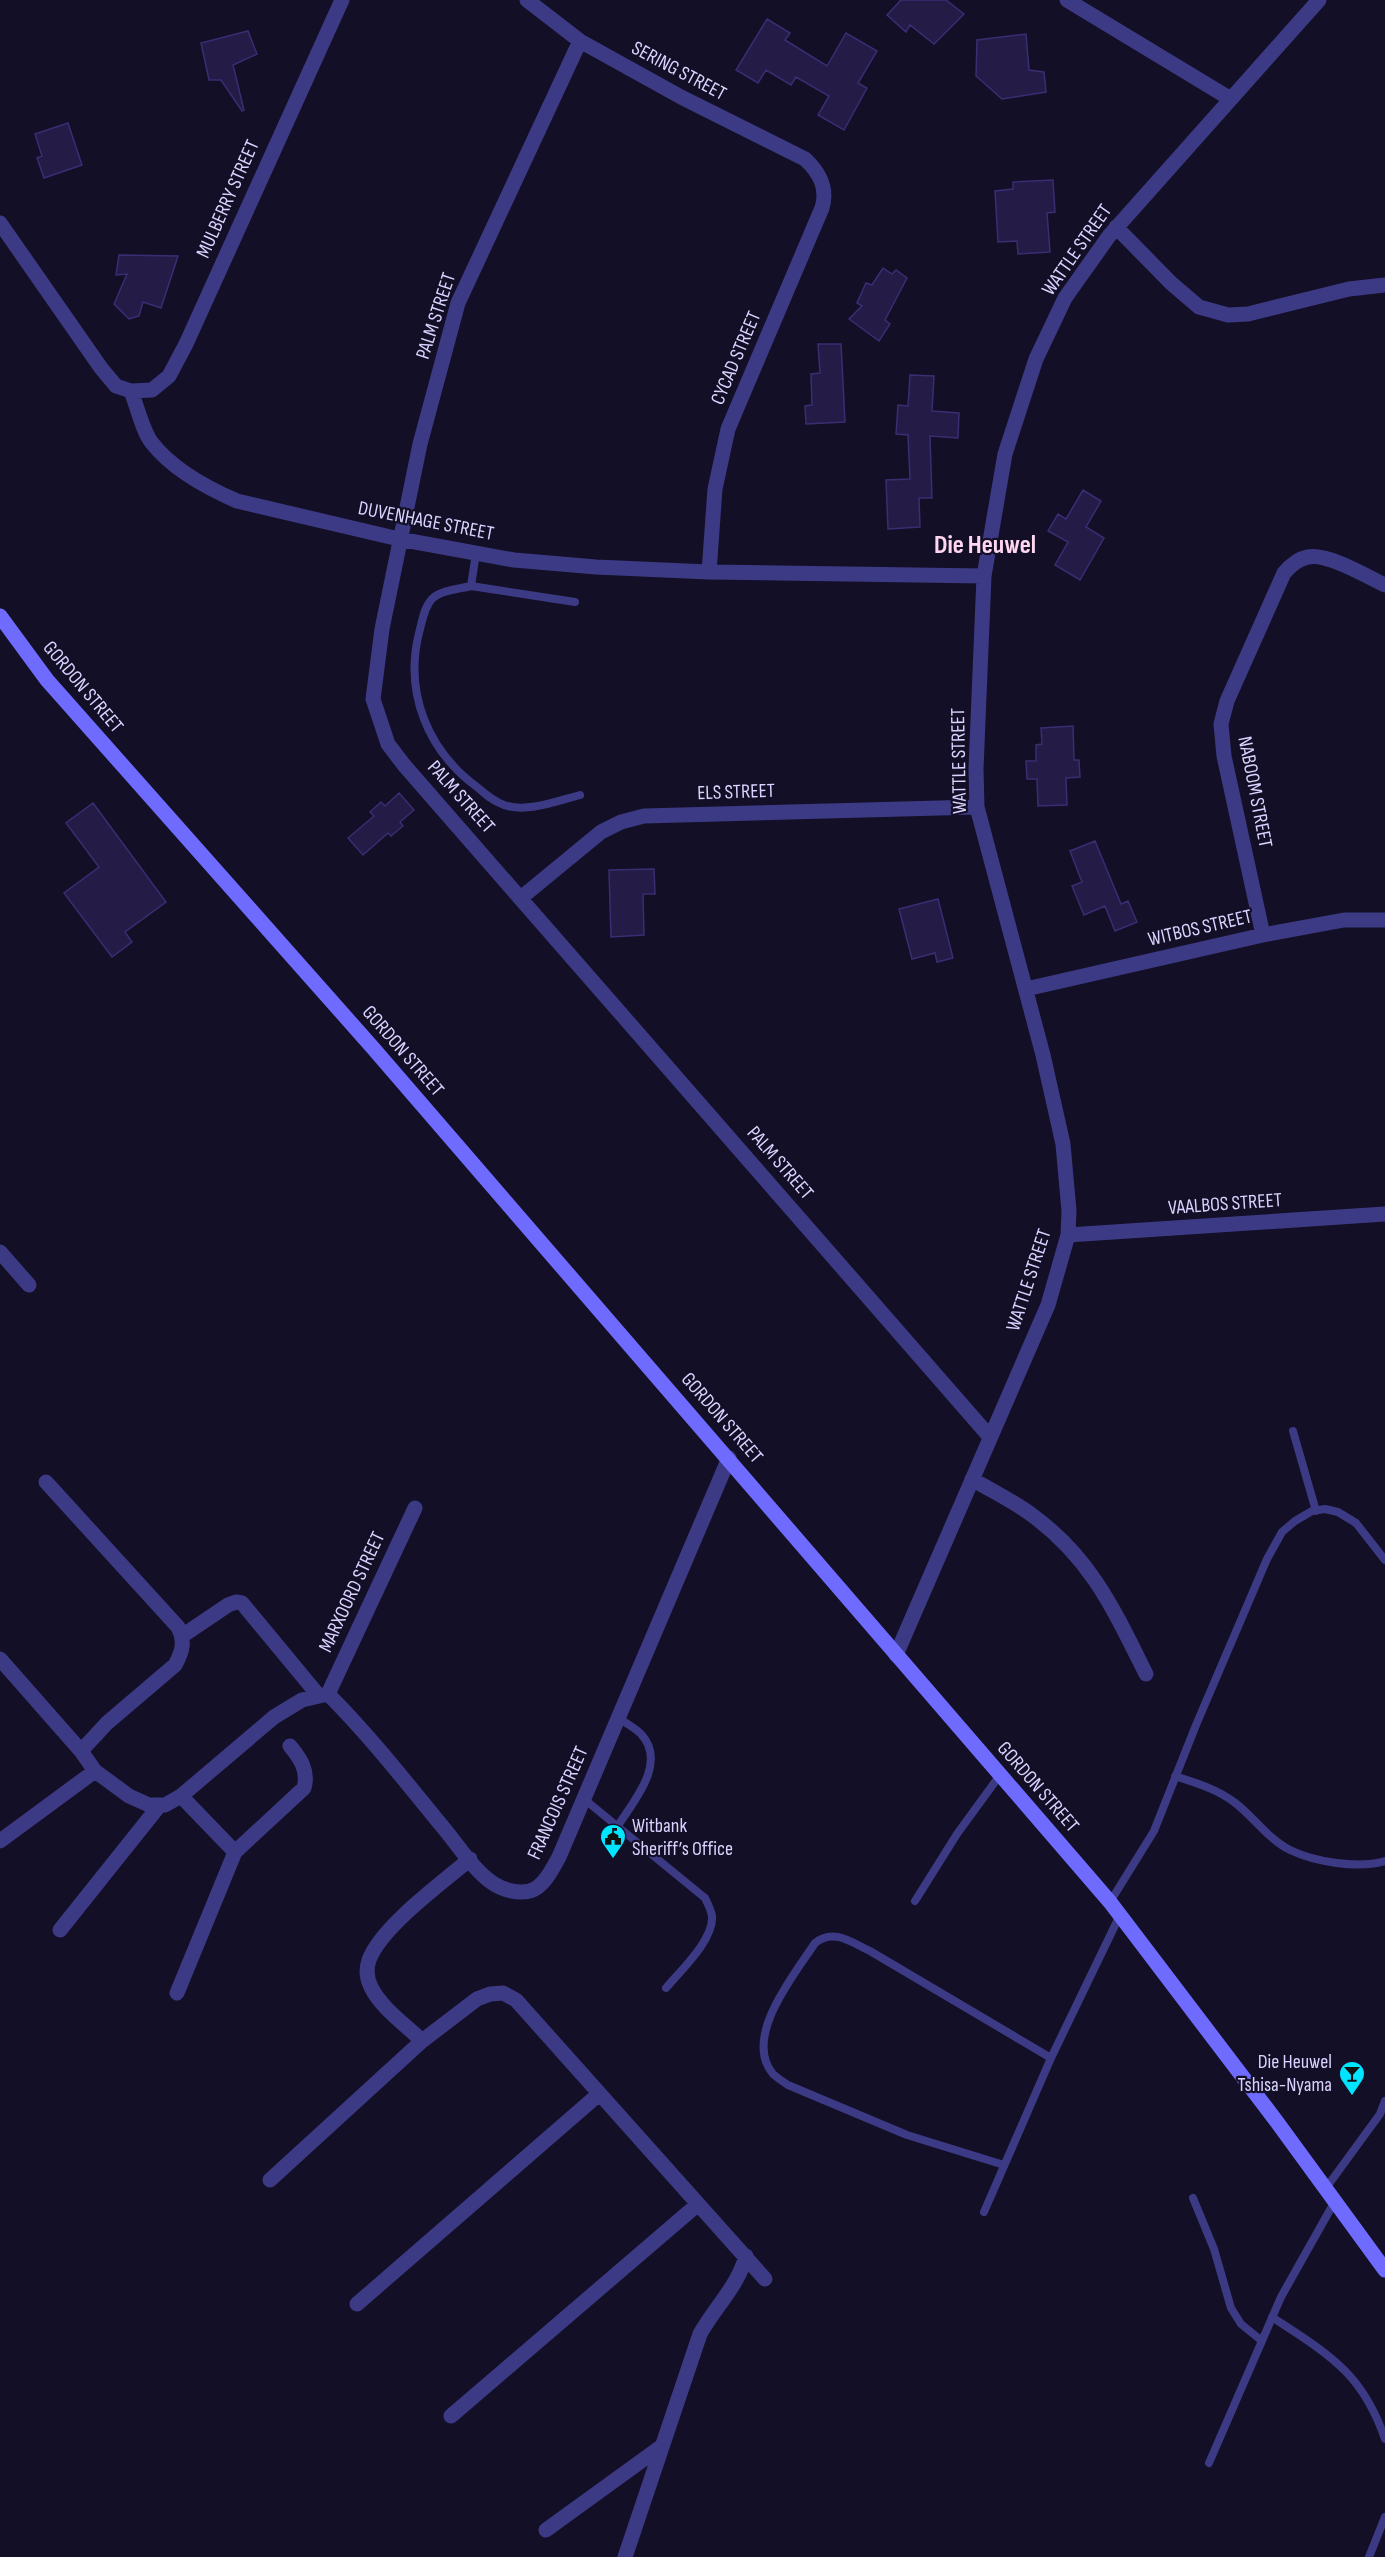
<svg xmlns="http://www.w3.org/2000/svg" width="1385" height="2557" font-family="'Sofia Sans Condensed',sans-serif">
<rect width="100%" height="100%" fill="#130f26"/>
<!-- building -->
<path fill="#241b47" stroke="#3b2d73" stroke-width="1.5" d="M901 0H946L964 14 934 44 910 25 906 32 887 15Z
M767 19 790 33 785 40 827 66 846 33 877 51 858 83 867 88 844 130 818 115 829 96 796 77 791 85 766 70 758 83 736 70Z
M248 31 257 54 233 65 244 110 242 111 221 80H209L201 43Z
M1026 34 1029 70 1044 72 1046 92 1002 99 976 76 977 40Z
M68 123 82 165 44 178 37 158 42 156 35 134Z
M1053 180 1055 212 1047 213 1050 252 1018 254 1017 241 998 242 995 191 1013 189V182Z
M119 255 178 256 161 308 143 302 139 316 129 319 114 304 127 274 116 275Z
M883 268 892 274 896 270 907 278 885 320 890 324 879 341 849 319 862 306 857 303 866 283 872 285Z
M818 344H841L845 422 806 424 805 406 812 405 811 374 820 373Z
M910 375 934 376 932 411 959 413 958 438 930 436 932 498H919L920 527 888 529 886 480 910 479 908 435 896 434 898 405 908 406Z
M1083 490 1101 501 1086 527 1104 538 1080 580 1055 565 1068 542 1048 531 1058 514 1066 519Z
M1073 726 1074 760H1079L1080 777 1066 778 1067 805 1038 806 1037 779H1027L1026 761H1036V745L1042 744 1041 728Z
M399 793 414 810 400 822 403 826 391 836 388 833 363 855 348 838 374 816 370 812 381 802 385 806Z
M93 803 166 902 125 932 132 942 112 957 64 893 99 867 66 823Z
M1095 841 1121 904 1128 901 1137 922 1115 931 1105 906 1084 915 1072 886 1082 882 1070 851Z
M654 869 655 894H643L644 935 611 937 609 870Z
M938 899 953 958 937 962 935 953 912 959 899 909Z"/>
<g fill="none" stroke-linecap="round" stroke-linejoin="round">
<!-- lane -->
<path stroke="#3d3a85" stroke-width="8" d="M476 553 471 586C459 589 441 590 432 599 424 607 422 622 419 633 404 693 428 751 477 787 485 794 493 801 504 805 527 813 557 801 580 795
M471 586 575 602
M1293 1431 1316 1511
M1175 1776C1196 1783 1217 1789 1234 1802 1253 1816 1268 1839 1290 1850 1315 1862 1358 1869 1385 1861
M584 1799 705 1898C708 1904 711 1910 712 1916 714 1940 680 1971 666 1988
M617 1827C633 1802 668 1763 641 1734 635 1728 626 1723 618 1718
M915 1901 957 1834 1000 1775
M1110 1902 1154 1831 1196 1725 1267 1559 1282 1532 1295 1521 1312 1511 1325 1509 1338 1512 1356 1523 1385 1560
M1004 2165 907 2135 788 2085C784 2082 777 2078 773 2074 742 2037 795 1974 815 1943 833 1928 851 1942 870 1951L1051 2058
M1326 2188 1380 2114 1385 2101
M1193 2198 1214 2249 1231 2308 1241 2324 1262 2341
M984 2212 1051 2058 1120 1915
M1272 2317C1328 2354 1362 2372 1385 2439
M1209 2463 1281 2297 1335 2201
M1369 2557 1385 2517"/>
<!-- street -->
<path stroke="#3d3a85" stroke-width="15" d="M527 0 580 41 681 97 805 159C820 173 828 188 822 208L728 429 715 489 709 572
M1067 0 1229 98
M580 41 458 303 420 444 382 629 373 699 388 744 404 765 990 1437
M0 223 101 368 116 386 131 391 152 390 169 376 186 344 342 0
M1116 227 1171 283 1199 307 1228 315 1248 314 1349 289 1385 285
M131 391C137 406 143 432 152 443 173 470 207 488 237 501L399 539 514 560 596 567 709 572 984 576
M522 897 601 832 621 822 644 816 977 807
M1263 935 1224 756 1221 724 1227 701 1284 573C1290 566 1297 559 1308 557 1328 553 1366 576 1385 585
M1026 989 1263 935 1344 920H1385
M1068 1235 1385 1214
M0 1252 29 1285
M972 1479C992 1491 1013 1501 1032 1515 1091 1558 1114 1610 1146 1674
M46 1482 178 1627C185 1641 183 1651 175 1665L107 1723 81 1751
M182 1636 228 1605 236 1602 242 1603 319 1696
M896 1655 1048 1305 1068 1235 1069 1211 1063 1144 1043 1055 977 807 976 769 984 576 1005 454 1036 359 1065 298 1109 236 1319 0
M0 1659 81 1751 95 1771 129 1796 149 1805H165L181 1796 274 1717 302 1700 328 1694
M328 1694C369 1735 405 1781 442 1826 458 1845 474 1871 494 1884 504 1890 518 1894 530 1891 544 1887 552 1869 559 1857L729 1458
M328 1694 415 1508
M0 1841 95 1771
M235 1852 304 1788C309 1771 300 1758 290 1746
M60 1930 159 1806
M177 1993 235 1852 181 1796
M422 2041C406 2025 381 2008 371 1987 367 1979 366 1969 369 1960 381 1927 442 1883 470 1859
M270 2180 422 2041 477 1999 490 1994 503 1993 516 2000 765 2279
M357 2304 599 2094
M451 2416 697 2205
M546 2530 662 2446
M625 2557 700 2334C715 2307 738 2286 746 2256"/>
<!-- secondary -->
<path stroke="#6f6bff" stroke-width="15" d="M0 616 47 680 373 1048 1110 1902 1277 2122 1385 2270"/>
</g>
<!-- icons -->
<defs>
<symbol id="civic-pin" viewBox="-11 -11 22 30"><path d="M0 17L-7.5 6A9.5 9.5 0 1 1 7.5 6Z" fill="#00e5ff" stroke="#130f26"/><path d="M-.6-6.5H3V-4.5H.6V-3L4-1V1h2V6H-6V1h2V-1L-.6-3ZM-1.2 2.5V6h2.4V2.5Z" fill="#111"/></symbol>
<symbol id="bar-pin" viewBox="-11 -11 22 30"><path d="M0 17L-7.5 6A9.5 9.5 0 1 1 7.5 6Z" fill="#00e5ff" stroke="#130f26"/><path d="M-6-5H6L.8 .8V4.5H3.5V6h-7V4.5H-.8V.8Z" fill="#111"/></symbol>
</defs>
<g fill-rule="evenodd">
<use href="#civic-pin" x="598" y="1822" width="30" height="40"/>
<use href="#bar-pin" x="1337" y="2059" width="30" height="40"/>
</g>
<g text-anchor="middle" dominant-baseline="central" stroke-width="4.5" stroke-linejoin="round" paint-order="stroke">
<!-- street labels -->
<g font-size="20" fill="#d9d4ff" stroke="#130f26">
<text transform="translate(679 71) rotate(28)">SERING STREET</text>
<text transform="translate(228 199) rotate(-66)">MULBERRY STREET</text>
<text transform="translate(1077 250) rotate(-55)">WATTLE STREET</text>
<text transform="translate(436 316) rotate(-72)">PALM STREET</text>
<text transform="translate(736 358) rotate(-67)">CYCAD STREET</text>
<text transform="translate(426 521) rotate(11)">DUVENHAGE STREET</text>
<text transform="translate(83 687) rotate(50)">GORDON STREET</text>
<text transform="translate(959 761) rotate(-91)">WATTLE STREET</text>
<text transform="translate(736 792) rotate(-2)">ELS STREET</text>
<text transform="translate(1255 792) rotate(79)">NABOOM STREET</text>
<text transform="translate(461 797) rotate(48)">PALM STREET</text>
<text transform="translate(1200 928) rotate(-13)">WITBOS STREET</text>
<text transform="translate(403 1051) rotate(49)">GORDON STREET</text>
<text transform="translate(780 1163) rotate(49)">PALM STREET</text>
<text transform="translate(1225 1204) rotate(-4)">VAALBOS STREET</text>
<text transform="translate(1029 1280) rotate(-72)">WATTLE STREET</text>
<text transform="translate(722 1418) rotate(49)">GORDON STREET</text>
<text transform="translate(352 1592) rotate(-65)">MARXOORD STREET</text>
<text transform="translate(1038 1787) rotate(49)">GORDON STREET</text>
<text transform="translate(558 1803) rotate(-66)">FRANCOIS STREET</text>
</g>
<!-- poi labels -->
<g font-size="20" fill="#d9d4ff" stroke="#130f26" text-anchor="start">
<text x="632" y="1826">Witbank<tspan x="632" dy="23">Sheriff’s Office</tspan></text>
<text x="1332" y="2062" text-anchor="end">Die Heuwel<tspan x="1332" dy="23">Tshisa-Nyama</tspan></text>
</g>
<!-- district labels -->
<g font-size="26" font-weight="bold" fill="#ffd6f0" stroke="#130f26">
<text x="985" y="545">Die Heuwel</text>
</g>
</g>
</svg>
